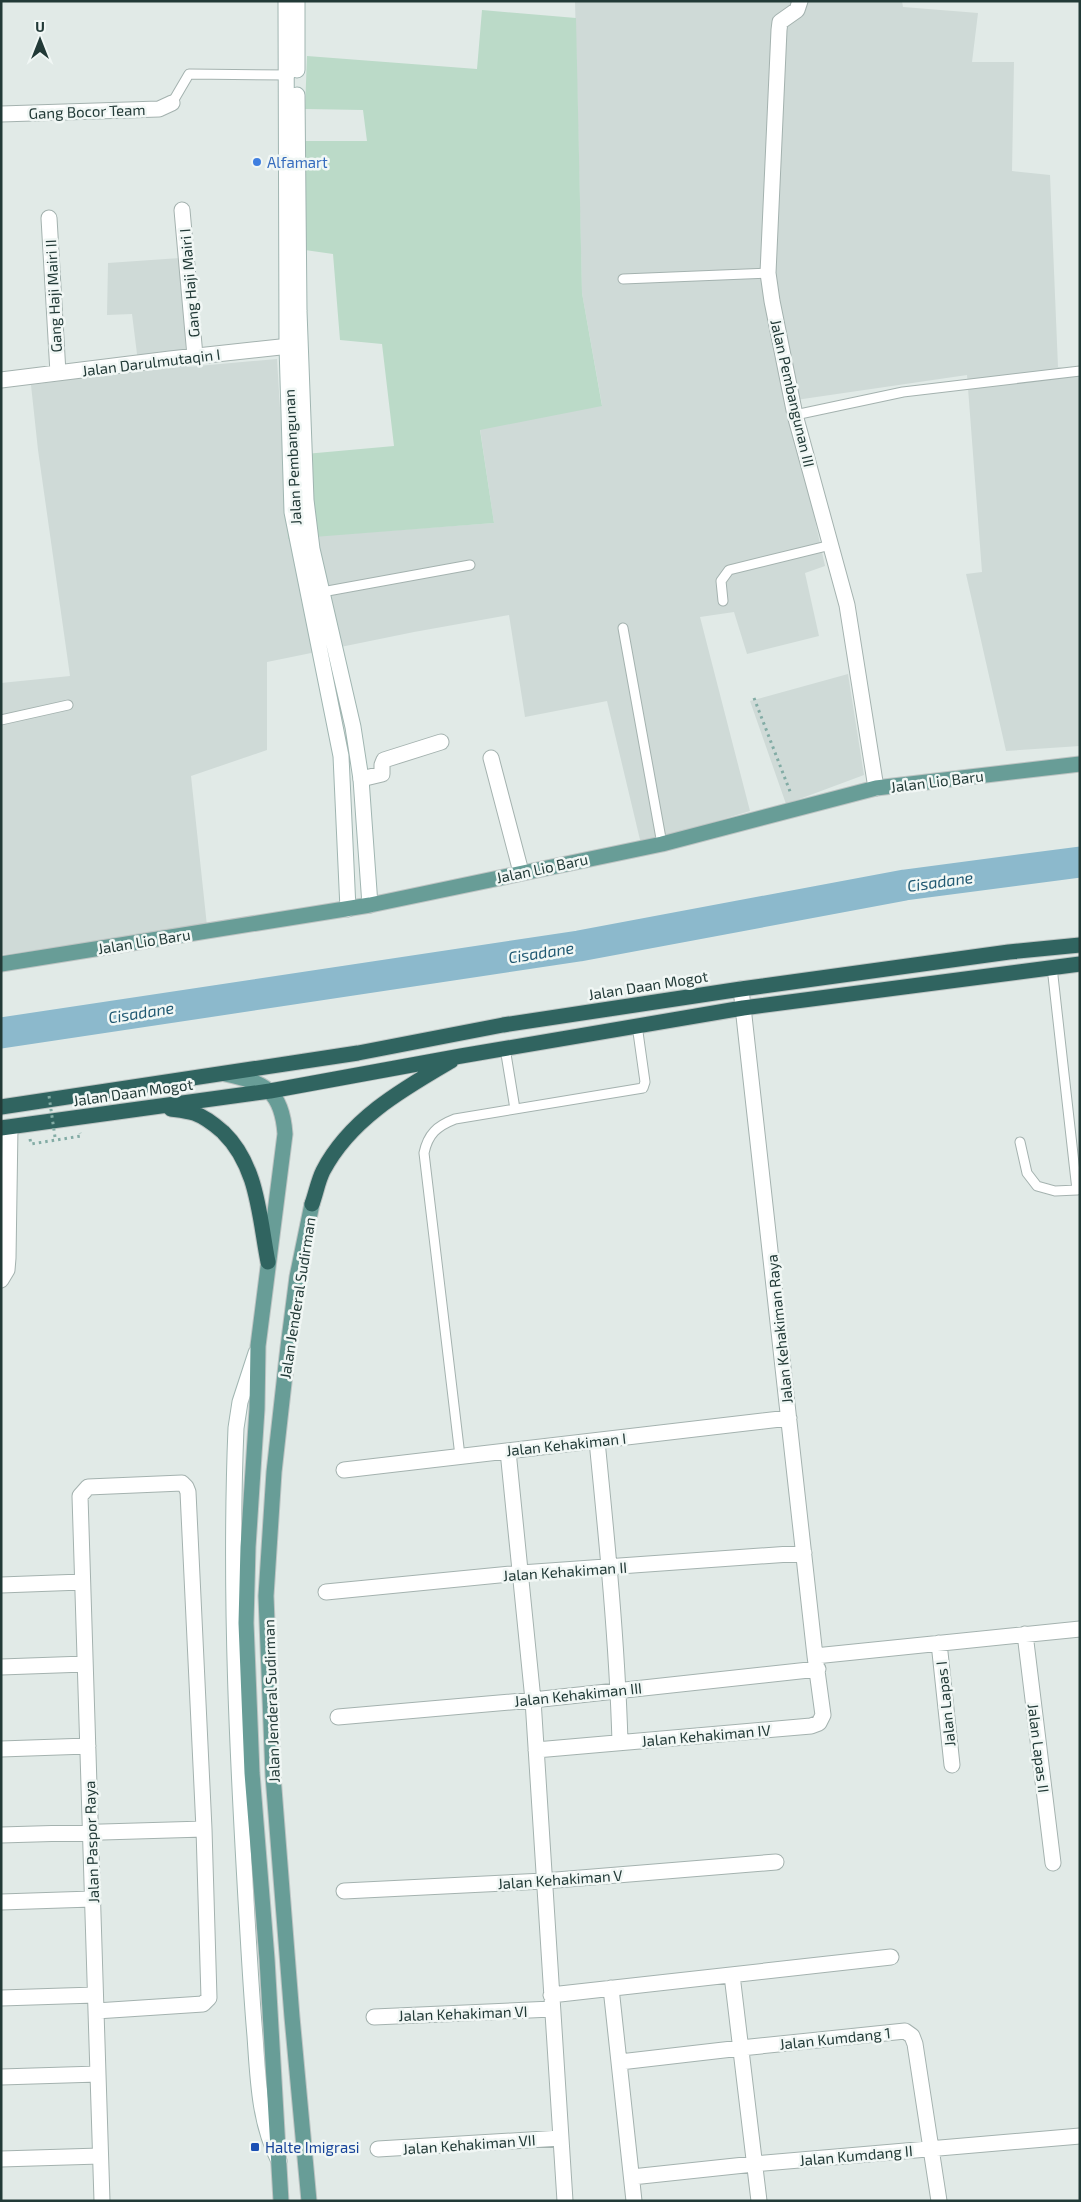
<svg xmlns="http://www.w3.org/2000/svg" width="1081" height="2202" font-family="'Exo 2',sans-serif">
<rect width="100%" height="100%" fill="#e1eae7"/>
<!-- built -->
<path fill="#cfdad7" d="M575 1H902L903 7 978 13 972 62H1014L1012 171 1050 175 1058 367 1080 370V746L1006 751 966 574 982 572 967 375 789 401 825 566 805 573 819 636 747 654 734 612 700 617 750 811 641 844 607 701 525 717 509 615 414 632 267 662V750L191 776 207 926 1 955V683L70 676 38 450 31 385 139 370 132 314 107 315 108 263 180 258 187 367 277 359 288 538 494 523 480 429 602 405 582 293Z
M848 674 864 775 786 804 750 701Z"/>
<!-- green -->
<path fill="#bbdac8" d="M482 10 576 18 582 293 602 406 480 430 494 523 288 539 283 456 394 446 382 344 340 340 333 254 305 250 304 141H367L363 110 305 109 307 56 477 69Z"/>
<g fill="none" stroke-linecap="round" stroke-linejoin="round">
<!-- river -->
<path stroke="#8cb9cc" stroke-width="31" d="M1 1033 579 946 905 885 1080 862"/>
<defs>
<path id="lane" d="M172 103 189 74 290 75
M623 279 768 273
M795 415 903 392 1080 371
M322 592 470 565
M723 601 721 581 729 570 831 545
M623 628 662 844
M1 720 68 705
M1052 967 1077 1190 1080 1189
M505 1048 515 1109
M1020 1142 1027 1173 1037 1186 1055 1191 1077 1190
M460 1456 424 1153C428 1134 437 1126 455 1119L643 1088 645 1082 637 1025"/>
<path id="street" d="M800 1 797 10 780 22 779 30 768 273 772 301 795 415 847 605 876 788
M1 114 159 109 172 103
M182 210 195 356
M49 218 58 373
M1 380 170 359 299 345
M491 758 521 872
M361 779 382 774V765L384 760 441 742
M1 1280 7 1270 8 1258 10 1127
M597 1441C607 1541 617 1641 620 1742
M508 1451 533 1700 565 2201
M344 1470 789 1418
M1 1585 82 1582
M326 1592 521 1573 804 1553
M1025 1634 1053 1863
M939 1643 952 1765
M815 1656 1080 1629
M1 1667 85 1664
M338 1717 533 1700 818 1669
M1 1749 88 1746
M536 1750 811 1726 819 1723 823 1715 815 1656 741 989
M1 1835 204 1829
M344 1891 544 1881 776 1862
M1 1902 92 1899
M732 1975 759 2201
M611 1988 634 2201
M551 1995 891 1957
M1 1998 95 1995
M96 2011 203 2004 209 1998 204 1829 188 1492 186 1487 182 1483 88 1487 80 1496 96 2011 102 2201
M374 2017 552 2009
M620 2062 741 2048 905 2031 912 2036 915 2044 939 2201
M1 2077 98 2074
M378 2149 561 2138
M1 2159 100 2156
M632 2177 754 2164 1080 2136"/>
<path id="secondary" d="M286 1 287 346 292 512 341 756 348 909
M297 70V1
M297 95 299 311 306 500 312 549 353 727 361 779 370 905
M256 1353 240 1402 236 1428C229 1597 238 1766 248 1934 250 1968 252 2002 255 2036 258 2079 259 2122 279 2161"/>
<path id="primary" d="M1 964 370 905 662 844 876 788 1080 764
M225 1074C265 1082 282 1091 285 1134L258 1346 257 1409 248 1547 246 1623 252 1773 267 1959 281 2201
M309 2201 292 2017 273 1776 266 1596 274 1472 288 1347 297 1277 312 1204"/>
<path id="highway" d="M1 1107 358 1053 503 1025 741 989 1009 952 1080 945
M171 1109C178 1110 187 1111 194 1113 205 1117 214 1124 223 1132 258 1166 259 1216 268 1262
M1 1128 270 1091 461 1056 743 1008 1080 964
M312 1204C316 1193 318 1181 323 1171 350 1119 403 1089 451 1061"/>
</defs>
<!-- lane casing -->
<use href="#lane" stroke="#a4b2af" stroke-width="11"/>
<!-- street casing -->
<use href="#street" stroke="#a4b2af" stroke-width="17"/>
<!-- secondary casing -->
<use href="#secondary" stroke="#a0b5b1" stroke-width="17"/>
<!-- primary casing -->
<use href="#primary" stroke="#bdc4c3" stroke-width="17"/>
<!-- highway casing -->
<use href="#highway" stroke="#bdc4c3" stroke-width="17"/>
<!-- path -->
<path stroke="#83aca5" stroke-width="3" stroke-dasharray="2.5 4" stroke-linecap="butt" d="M754 698 791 794
M30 1139 31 1144 81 1136 80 1133"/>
<!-- lane -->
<use href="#lane" stroke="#fff" stroke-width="9"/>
<!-- street -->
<use href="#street" stroke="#fff" stroke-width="15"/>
<!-- secondary -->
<use href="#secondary" stroke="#fff" stroke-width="15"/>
<!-- primary -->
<use href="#primary" stroke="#689d97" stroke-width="15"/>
<!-- highway -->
<use href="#highway" stroke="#306460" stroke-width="15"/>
<!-- path-bridge -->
<path stroke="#83aca5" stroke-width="3" stroke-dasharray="2.5 4" stroke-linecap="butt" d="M49 1096 55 1137"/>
</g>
<!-- markers -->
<circle fill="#3f7fe0" stroke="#f1f7f5" stroke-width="2" cx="257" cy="162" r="5"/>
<rect fill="#1a4fb4" stroke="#f1f7f5" stroke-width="2" x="250" y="2142" width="10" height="10" rx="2.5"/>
<g text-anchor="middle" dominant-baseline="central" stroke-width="5" stroke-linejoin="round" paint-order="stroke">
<!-- street labels -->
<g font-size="15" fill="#223a37" stroke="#f1f7f5">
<text transform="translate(87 111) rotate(-2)">Gang Bocor Team</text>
<text transform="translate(189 283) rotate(-95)">Gang Haji Mairi I</text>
<text transform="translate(53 296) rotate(-93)">Gang Haji Mairi II</text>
<text transform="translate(151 362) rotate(-7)">Jalan Darulmutaqin I</text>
<text transform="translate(793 393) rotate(77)">Jalan Pembangunan III</text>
<text transform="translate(292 457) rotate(-93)">Jalan Pembangunan</text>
<text transform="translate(937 781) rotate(-7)">Jalan Lio Baru</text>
<text transform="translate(542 868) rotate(-12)">Jalan Lio Baru</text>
<text transform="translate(144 941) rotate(-9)">Jalan Lio Baru</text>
<text transform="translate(648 985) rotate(-9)">Jalan Daan Mogot</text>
<text transform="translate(133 1092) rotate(-8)">Jalan Daan Mogot</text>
<text transform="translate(297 1298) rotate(-81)">Jalan Jenderal Sudirman</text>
<text transform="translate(779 1329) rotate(-96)">Jalan Kehakiman Raya</text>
<text transform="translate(566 1444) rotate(-6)">Jalan Kehakiman I</text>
<text transform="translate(565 1571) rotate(-4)">Jalan Kehakiman II</text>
<text transform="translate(578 1694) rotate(-6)">Jalan Kehakiman III</text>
<text transform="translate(271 1701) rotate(-92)">Jalan Jenderal Sudirman</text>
<text transform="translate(945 1704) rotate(-96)">Jalan Lapas I</text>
<text transform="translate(706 1735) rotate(-5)">Jalan Kehakiman IV</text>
<text transform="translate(1039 1748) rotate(83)">Jalan Lapas II</text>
<text transform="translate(91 1842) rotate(-92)">Jalan Paspor Raya</text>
<text transform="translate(560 1879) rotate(-4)">Jalan Kehakiman V</text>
<text transform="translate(463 2013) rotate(-2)">Jalan Kehakiman VI</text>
<text transform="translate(835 2038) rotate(-6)">Jalan Kumdang 1</text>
<text transform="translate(469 2144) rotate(-4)">Jalan Kehakiman VII</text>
<text transform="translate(856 2155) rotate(-5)">Jalan Kumdang II</text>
</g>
<!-- shop labels -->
<g font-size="15" fill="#366cbe" stroke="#f1f7f5" text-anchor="start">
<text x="267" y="162">Alfamart</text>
</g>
<!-- transit labels -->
<g font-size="15" fill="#164399" stroke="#f1f7f5" text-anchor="start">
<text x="265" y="2147">Halte Imigrasi</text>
</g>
<!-- water labels -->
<g font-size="16" font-style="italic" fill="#215972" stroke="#f1f7f5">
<text transform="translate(940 881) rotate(-8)">Cisadane</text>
<text transform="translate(541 952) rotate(-9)">Cisadane</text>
<text transform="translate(141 1012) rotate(-9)">Cisadane</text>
</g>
</g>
<!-- border -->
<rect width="1081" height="2202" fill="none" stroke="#223a37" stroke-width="5"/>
<!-- north arrow -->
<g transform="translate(40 40)" stroke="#f1f7f5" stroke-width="4" paint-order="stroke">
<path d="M0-4L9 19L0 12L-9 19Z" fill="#223a37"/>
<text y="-8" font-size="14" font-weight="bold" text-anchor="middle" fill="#223a37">U</text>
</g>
</svg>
